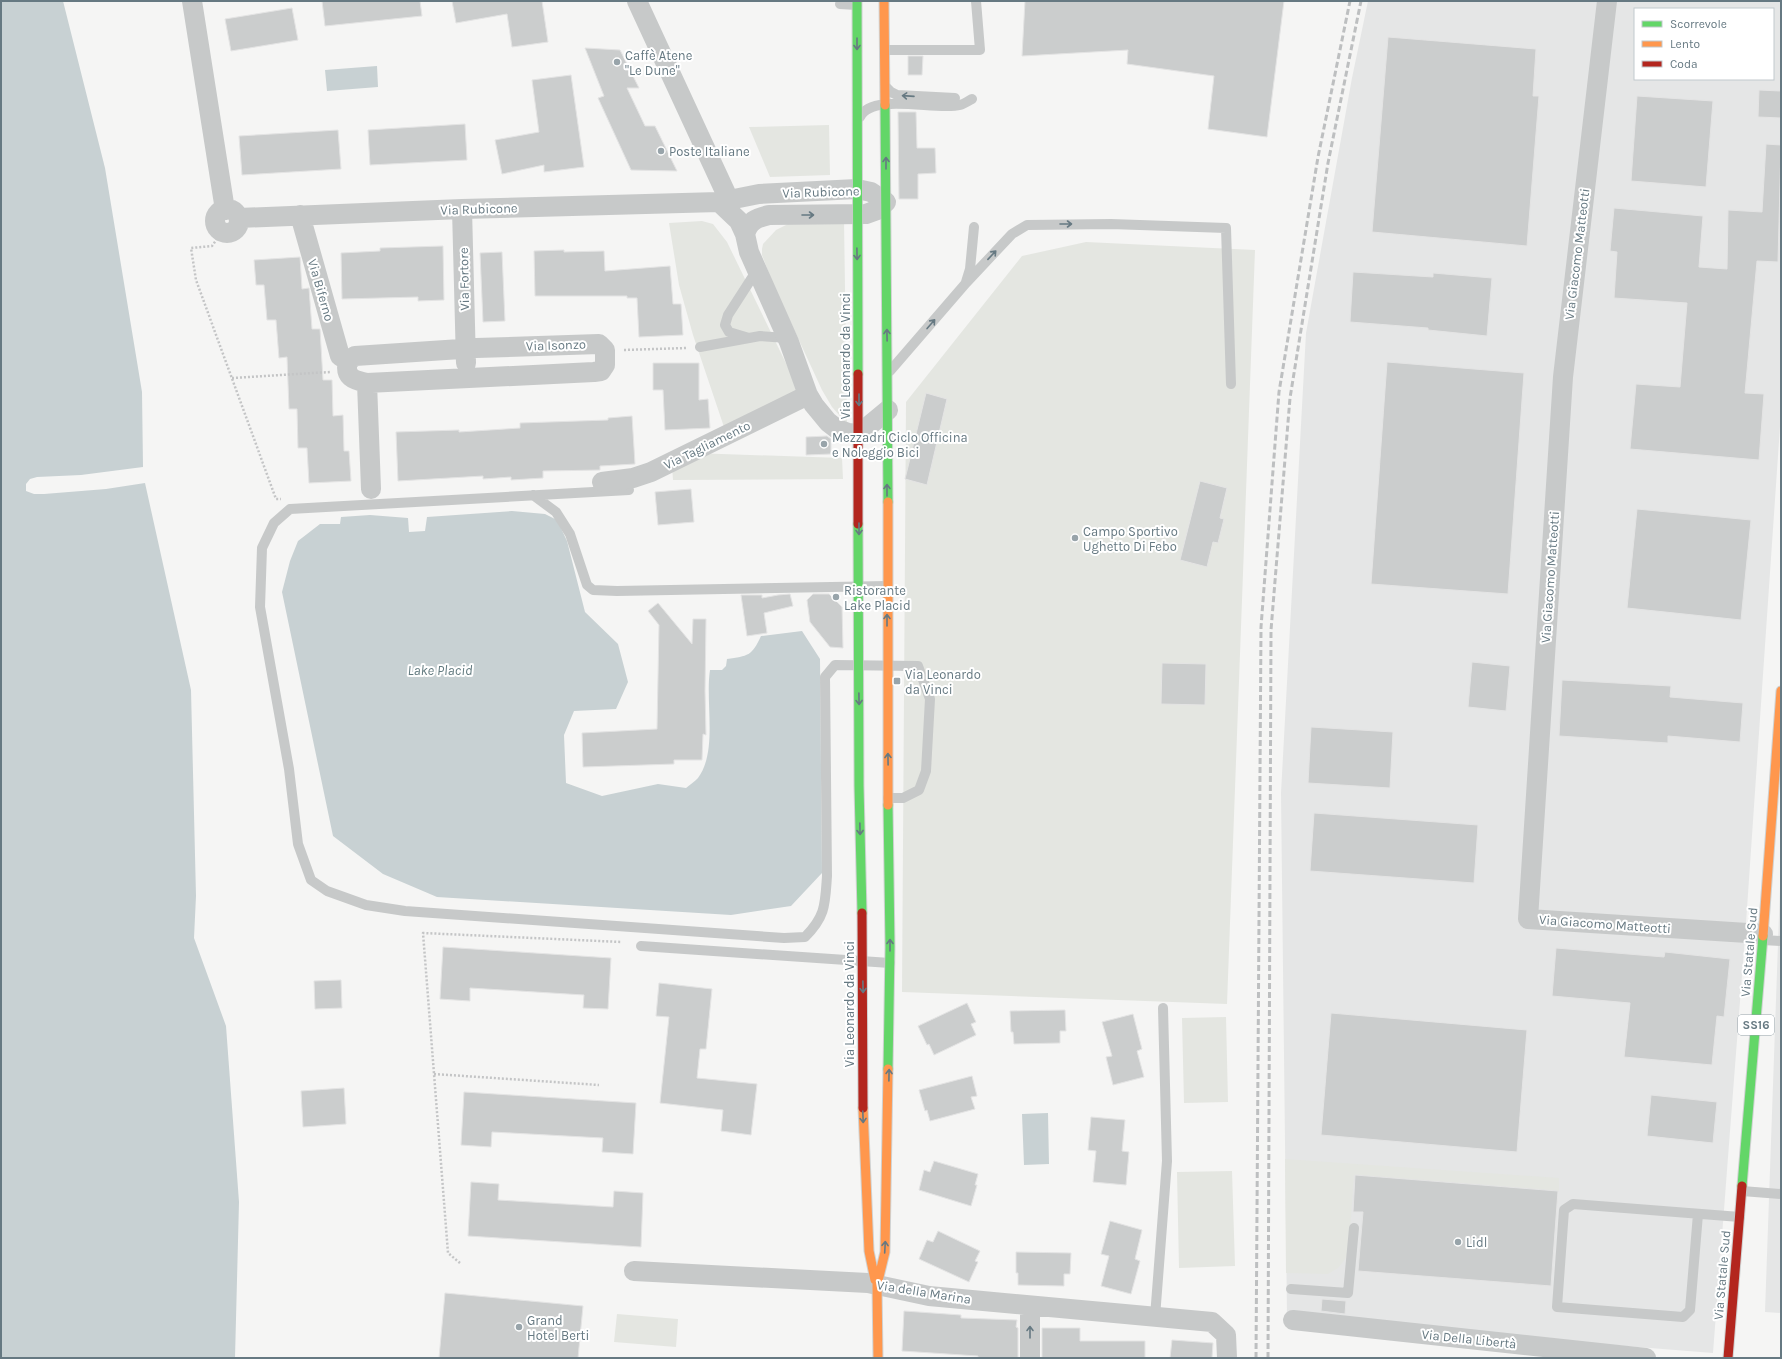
<svg xmlns="http://www.w3.org/2000/svg" width="1782" height="1359" font-family="Karla,sans-serif">
<rect width="100%" height="100%" fill="#f5f5f4"/>
<!-- built -->
<path fill="#e5e6e6" fill-rule="evenodd" d="M1368 1H1781V412L1746 923 1713 1353 1345 1324 1287 1317 1281 793 1306 333 1352 78ZM1635 9H1773V79H1635Z
M1781 858V1313L1765 1312Z"/>
<!-- green -->
<path fill="#e4e6e1" d="M829 125 830 175 770 177 749 127Z
M844 220 847 424 832 407 822 390 773 284 762 255V249L763 244 776 230 794 221Z
M702 221 713 224 727 242 799 390 724 427 693 335 679 285 669 223Z
M1086 242 1255 250 1227 1004 902 992 906 402 1022 256Z
M693 453 842 458 843 479 673 480 672 465Z
M1226 1017 1228 1102 1184 1103 1182 1018Z
M1285 1159 1559 1178V1191L1354 1175 1349 1245 1346 1258 1338 1268 1328 1274 1286 1273Z
M1232 1171 1235 1266 1179 1268 1177 1172Z
M617 1314 678 1319 676 1347 614 1342Z"/>
<!-- water -->
<path fill="#c8d1d3" d="M1 1H63L105 168 142 392 143 467 81 475 37 477 30 479 26 484V491L34 494H44L106 489 145 483 191 690 196 896 194 938 226 1026 239 1202 235 1358H1Z
M377 66 378 87 327 91 325 70Z
M512 511 545 514 557 520 567 541 585 612 618 644 628 682 616 709 574 711 564 735 566 783 602 796 658 784 686 788C690 785 695 781 698 778 718 751 705 702 710 670H722L726 666 727 659C748 656 752 656 761 636L802 631 820 659 822 873 791 906 731 915 437 897 383 874 333 836 282 592 290 561 298 541 320 524H340L341 517 370 515 408 518 409 532 425 531 427 517Z
M1048 1113 1049 1164 1024 1165 1022 1114Z"/>
<!-- building -->
<path fill="#cbcdcd" stroke="#e4e4e4" d="M322 1H420L422 16 325 26Z
M452 1H542L548 42 512 47 507 14 456 23Z
M1025 1H1284L1267 137 1208 129 1214 76 1127 64 1128 50 1022 56Z
M292 8 298 40 231 51 225 19Z
M1388 37 1536 49 1533 96H1539L1527 246 1372 232Z
M585 48 620 50 639 88H627L645 126H655L677 171 631 170 598 98 604 96Z
M908 56H923L922 75H908Z
M571 75 584 167 544 172V165L502 174 495 140 539 132 532 80Z
M1759 90 1781 91V118L1758 117Z
M1637 96 1713 101 1706 187 1631 181Z
M898 112H916L917 148H935L936 173 918 174V199H899Z
M465 124 467 160 370 165 368 130Z
M338 130 341 169 242 175 239 136Z
M1766 144 1781 145 1778 262 1757 261 1745 393 1764 394 1759 460 1630 449 1636 384 1680 387 1687 303 1614 298 1617 252 1610 251 1614 208 1703 216 1699 267 1727 269 1728 210 1762 212Z
M443 246 444 300 418 301V297L342 299 341 253 380 251V248Z
M564 250V252L604 251 605 271 670 266 673 304H681L683 335 639 337 637 298H627V296H535L534 251Z
M502 252 505 321 483 322 480 253Z
M300 257 302 289 309 288 312 329H320L323 380H332L333 416 343 415 344 451H349L351 481 309 483 307 448H298L297 409H289L287 357 279 358 276 320H267L264 285H256L254 260Z
M1353 272 1433 277V273L1492 278 1487 336 1428 330V328L1350 322Z
M1387 362 1524 373 1508 594 1371 584Z
M653 363H699V400L708 399 710 428 665 430 663 390H653Z
M926 393 947 399 927 485 905 479Z
M632 416 635 464 600 466V470L543 471V478L511 480V477L483 479V476L398 481 396 432 459 430V432L520 428V423L608 420V418Z
M827 436 831 439V454L806 455V437Z
M1200 481 1227 488 1220 518 1224 519 1218 543 1213 542 1207 567 1180 560Z
M691 489 694 522 658 525 655 492Z
M1637 509 1751 520 1741 620 1627 608Z
M790 594 793 606 764 613 767 633 747 636 741 595H762V598L778 595Z
M813 594H829L842 607 843 648 830 647 810 622 807 600Z
M658 603 692 644 693 619H706L705 691 706 735 703 734 702 760H674V764L583 767 582 733 657 729 659 625 648 611Z
M1472 662 1510 666 1506 711 1468 707Z
M1162 663 1206 664 1205 705 1161 704Z
M1562 680 1671 686 1670 697 1743 703 1740 742 1668 736V743L1559 736Z
M1311 727 1393 732 1390 788 1308 783Z
M1314 813 1478 825 1474 883 1310 871Z
M443 947 611 958 608 1009 583 1008 584 995 470 988V1001L440 999Z
M1556 948 1664 957 1665 952 1730 959 1724 1017 1717 1016 1712 1065 1624 1057 1630 1003 1552 996Z
M341 980 342 1008 315 1009 314 981Z
M659 983 712 989 706 1049H700L697 1078 757 1084 751 1135 721 1131 723 1110 660 1103 669 1017 656 1016Z
M967 1003 976 1022 971 1024 976 1035 934 1055 929 1044 927 1045 918 1026Z
M1065 1010 1066 1031H1060V1043L1014 1044 1013 1032H1011L1010 1011Z
M1331 1013 1527 1030 1517 1152 1321 1135Z
M1133 1014 1142 1049 1137 1051 1144 1077 1113 1085 1106 1057 1112 1056 1102 1022Z
M972 1076 977 1096 971 1097 975 1109 930 1121 927 1110 925 1111 919 1090Z
M344 1088 346 1124 303 1127 301 1091Z
M464 1092 636 1103 633 1154 602 1152 603 1138 492 1132 491 1147 461 1145Z
M1651 1095 1717 1102 1713 1143 1647 1136Z
M1091 1117 1125 1120 1122 1151 1129 1152 1126 1185 1093 1182 1096 1151 1088 1150Z
M934 1161 978 1174 975 1185H977L971 1206 919 1190 924 1170 930 1172Z
M1355 1175 1558 1191 1551 1286 1358 1271 1363 1212H1353Z
M471 1182 499 1184 498 1200 613 1207 614 1191 643 1193 641 1247 468 1236Z
M1110 1221 1142 1230 1135 1259 1140 1261 1131 1294 1101 1286 1109 1256 1101 1254Z
M938 1231 980 1251 975 1261 978 1262 969 1282 919 1259 927 1240 933 1242Z
M1016 1252 1071 1253 1070 1274H1064V1286L1018 1285V1273H1016Z
M445 1293 583 1306 578 1358H439Z
M1322 1299 1346 1301 1345 1314 1321 1311Z
M904 1311 961 1315V1318L1017 1320 1016 1327 1018 1328V1358H978V1356L902 1351Z
M1042 1328H1080V1341H1145V1358H1042Z
M1172 1340 1213 1343 1212 1358H1170Z"/>
<g fill="none" stroke-linecap="round" stroke-linejoin="round">
<defs>
<path id="fast" d="M857 1 858 374
M885 105 888 502
M858 524 859 786 862 913
M888 1069 890 947 888 805
M1742 1186 1763 936"/>
<path id="slow" d="M884 1 885 105
M888 502V805
M1763 936 1781 691
M863 1108 869 1251 875 1280
M878 1358 877 1285 885 1252 888 1069"/>
<path id="jam" d="M858 374V524
M862 913 863 1108
M1728 1358 1742 1186"/>
</defs>
<!-- fast casing -->
<use href="#fast" stroke="#d0d2d2" stroke-width="11"/>
<!-- slow casing -->
<use href="#slow" stroke="#d0d2d2" stroke-width="11"/>
<!-- jam casing -->
<use href="#jam" stroke="#d0d2d2" stroke-width="11"/>
<!-- path -->
<path stroke="#c4c5c6" stroke-width="2.5" stroke-dasharray="2 2" stroke-linecap="butt" d="M222 232 212 246 191 248 196 280 276 499H281
M624 350 687 348
M232 378 330 372
M434 1074 599 1085
M460 1263 448 1253 423 933 621 942"/>
<!-- lane -->
<path stroke="#c7c9c9" stroke-width="10" d="M840 4 857 5
M885 50H980L976 1
M886 87 891 92 897 95 955 98
M860 117C872 92 937 111 960 105 964 104 968 101 972 99
M966 282 970 269 974 227
M749 338 729 332 725 325 728 315 757 270
M700 347 760 336 787 338
M890 371 966 283 1012 234 1027 225 1111 224 1226 228 1231 384
M629 490 290 509 274 523 262 548 260 607 289 769 298 844 311 880 327 891 366 905 405 911 784 938 805 937C826 916 825 904 827 876L825 677 835 665 918 666 930 699 926 771 919 790 903 798H888
M533 495 556 512 570 534 587 585 593 590 617 591 887 586
M1763 940 1781 941
M641 946 890 963
M1742 1191 1781 1194
M1698 1214 1690 1310 1683 1317 1557 1307 1564 1210 1573 1204 1740 1217
M1291 1289 1348 1293 1354 1228
M1155 1317 1167 1161 1163 1008"/>
<!-- street -->
<path stroke="#c7c9c9" stroke-width="20" d="M192 1 225 210
M637 1 729 200
M1607 1 1563 377 1528 919 1763 934
M719 202 739 221 745 234 749 252 789 342 808 395 814 405 828 422 837 429 848 433 859 434 888 410
M462 209 466 363
M215 221a12 12 0 1 1 24 0a12 12 0 1 1-24 0Z
M300 215 340 356 348 361
M239 218 462 209 719 202 759 194 857 189 871 192 886 202 877 210 866 214 769 215C756 218 749 221 745 234
M599 344 605 350V365L601 371 594 372 367 383C353 380 344 377 348 361L355 356 476 348Z
M367 383 371 489
M602 482 633 478 651 472 808 395
M634 1271 868 1283 929 1296 1212 1322 1226 1335 1227 1358
M1030 1306V1358
M1293 1320 1646 1358"/>
<!-- fast -->
<use href="#fast" stroke="#63d668" stroke-width="9"/>
<!-- slow -->
<use href="#slow" stroke="#ff974d" stroke-width="9"/>
<!-- jam -->
<use href="#jam" stroke="#b3261e" stroke-width="9"/>
<!-- rail -->
<path stroke="#bdbfc0" stroke-width="3" stroke-dasharray="6 3" stroke-linecap="butt" d="M1256 1358 1261 627 1279 392 1318 157 1350 1
M1268 1358 1271 630 1290 398 1328 163 1361 1"/>
</g>
<!-- one-way arrows -->
<defs><path id="oneway-shaft" d="M-6 0H5M1.5-3L5.5 0L1.5 3" fill="none" stroke-width="1.6" stroke-linecap="round" stroke-linejoin="round"/></defs>
<g stroke="#667982">
<use href="#oneway-shaft" transform="translate(857 44) rotate(90)"/>
<use href="#oneway-shaft" transform="translate(908 96) rotate(-176)"/>
<use href="#oneway-shaft" transform="translate(886 163) rotate(-90)"/>
<use href="#oneway-shaft" transform="translate(808 215)"/>
<use href="#oneway-shaft" transform="translate(1066 224)"/>
<use href="#oneway-shaft" transform="translate(857 254) rotate(89)"/>
<use href="#oneway-shaft" transform="translate(992 255) rotate(-47)"/>
<use href="#oneway-shaft" transform="translate(931 324) rotate(-49)"/>
<use href="#oneway-shaft" transform="translate(887 335) rotate(-91)"/>
<use href="#oneway-shaft" transform="translate(859 400) rotate(90)"/>
<use href="#oneway-shaft" transform="translate(887 490) rotate(-90)"/>
<use href="#oneway-shaft" transform="translate(859 529) rotate(90)"/>
<use href="#oneway-shaft" transform="translate(887 620) rotate(-90)"/>
<use href="#oneway-shaft" transform="translate(859 699) rotate(89)"/>
<use href="#oneway-shaft" transform="translate(888 759) rotate(-91)"/>
<use href="#oneway-shaft" transform="translate(860 829) rotate(89)"/>
<use href="#oneway-shaft" transform="translate(890 945) rotate(-90)"/>
<use href="#oneway-shaft" transform="translate(863 987) rotate(89)"/>
<use href="#oneway-shaft" transform="translate(889 1075) rotate(-89)"/>
<use href="#oneway-shaft" transform="translate(863 1117) rotate(88)"/>
<use href="#oneway-shaft" transform="translate(885 1247) rotate(-87)"/>
<use href="#oneway-shaft" transform="translate(1030 1332) rotate(-90)"/>
</g>
<!-- markers -->
<g fill="#98a4aa" stroke="#fff" stroke-width="1.5">
<circle cx="617" cy="62" r="4"/>
<circle cx="661" cy="151" r="4"/>
<circle cx="824" cy="444" r="4"/>
<circle cx="1075" cy="538" r="4"/>
<circle cx="836" cy="597" r="4"/>
<rect x="893" y="677" width="8" height="8" rx="2"/>
<circle cx="1458" cy="1242" r="4"/>
<circle cx="519" cy="1327" r="4"/>
</g>
<g text-anchor="middle" dominant-baseline="central" stroke-width="4" stroke-linejoin="round" paint-order="stroke">
<!-- shield labels -->
<rect fill="#fff" stroke="#94a1a8" stroke-width="1" x="1738" y="1015" width="36" height="20" rx="3"/>
<g font-size="12" font-weight="bold" fill="#667982">
<text x="1756" y="1025">SS16</text>
</g>
<!-- poi labels -->
<g font-size="13" fill="#667982" stroke="#fff" text-anchor="start">
<text x="625" y="55">Caffè Atene<tspan x="625" dy="15">"Le Dune"</tspan></text>
<text x="669" y="151">Poste Italiane</text>
<text x="832" y="437">Mezzadri Ciclo Officina<tspan x="832" dy="15">e Noleggio Bici</tspan></text>
<text x="1083" y="531">Campo Sportivo<tspan x="1083" dy="15">Ughetto Di Febo</tspan></text>
<text x="844" y="590">Ristorante<tspan x="844" dy="15">Lake Placid</tspan></text>
<text x="905" y="674">Via Leonardo<tspan x="905" dy="15">da Vinci</tspan></text>
<text x="1466" y="1242">Lidl</text>
<text x="527" y="1320">Grand<tspan x="527" dy="15">Hotel Berti</tspan></text>
</g>
<!-- street labels -->
<g font-size="13" fill="#667982" stroke="#fff">
<text transform="translate(821 192) rotate(-2)">Via Rubicone</text>
<text transform="translate(479 209) rotate(-2)">Via Rubicone</text>
<text transform="translate(1577 254) rotate(-83)">Via Giacomo Matteotti</text>
<text transform="translate(464 279) rotate(-91)">Via Fortore</text>
<text transform="translate(321 290) rotate(74)">Via Biferno</text>
<text transform="translate(556 345) rotate(-2)">Via Isonzo</text>
<text transform="translate(845 356) rotate(-90)">Via Leonardo da Vinci</text>
<text transform="translate(707 445) rotate(-26)">Via Tagliamento</text>
<text transform="translate(1550 577) rotate(-86)">Via Giacomo Matteotti</text>
<text transform="translate(1605 924) rotate(4)">Via Giacomo Matteotti</text>
<text transform="translate(1749 952) rotate(-85)">Via Statale Sud</text>
<text transform="translate(849 1004) rotate(-90)">Via Leonardo da Vinci</text>
<text transform="translate(1722 1275) rotate(-85)">Via Statale Sud</text>
<text transform="translate(924 1292) rotate(9)">Via della Marina</text>
<text transform="translate(1469 1339) rotate(6)">Via Della Libertà</text>
</g>
<!-- water labels -->
<g font-size="14" font-style="italic" fill="#627a7f" stroke="#fff">
<text x="440" y="670">Lake Placid</text>
</g>
</g>
<!-- border -->
<rect width="1782" height="1359" fill="none" stroke="#667982" stroke-width="4"/>
<!-- legend -->
<rect x="1634" y="8" width="140" height="72" fill="#ffffff" stroke="#c2c9cd"/>
<rect x="1642" y="21" width="20" height="6" fill="#63d668" stroke="#c2c9cd"/>
<text x="1670" y="28" font-size="12" fill="#667982">Scorrevole</text>
<rect x="1642" y="41" width="20" height="6" fill="#ff974d" stroke="#c2c9cd"/>
<text x="1670" y="48" font-size="12" fill="#667982">Lento</text>
<rect x="1642" y="61" width="20" height="6" fill="#b3261e" stroke="#c2c9cd"/>
<text x="1670" y="68" font-size="12" fill="#667982">Coda</text>
</svg>
